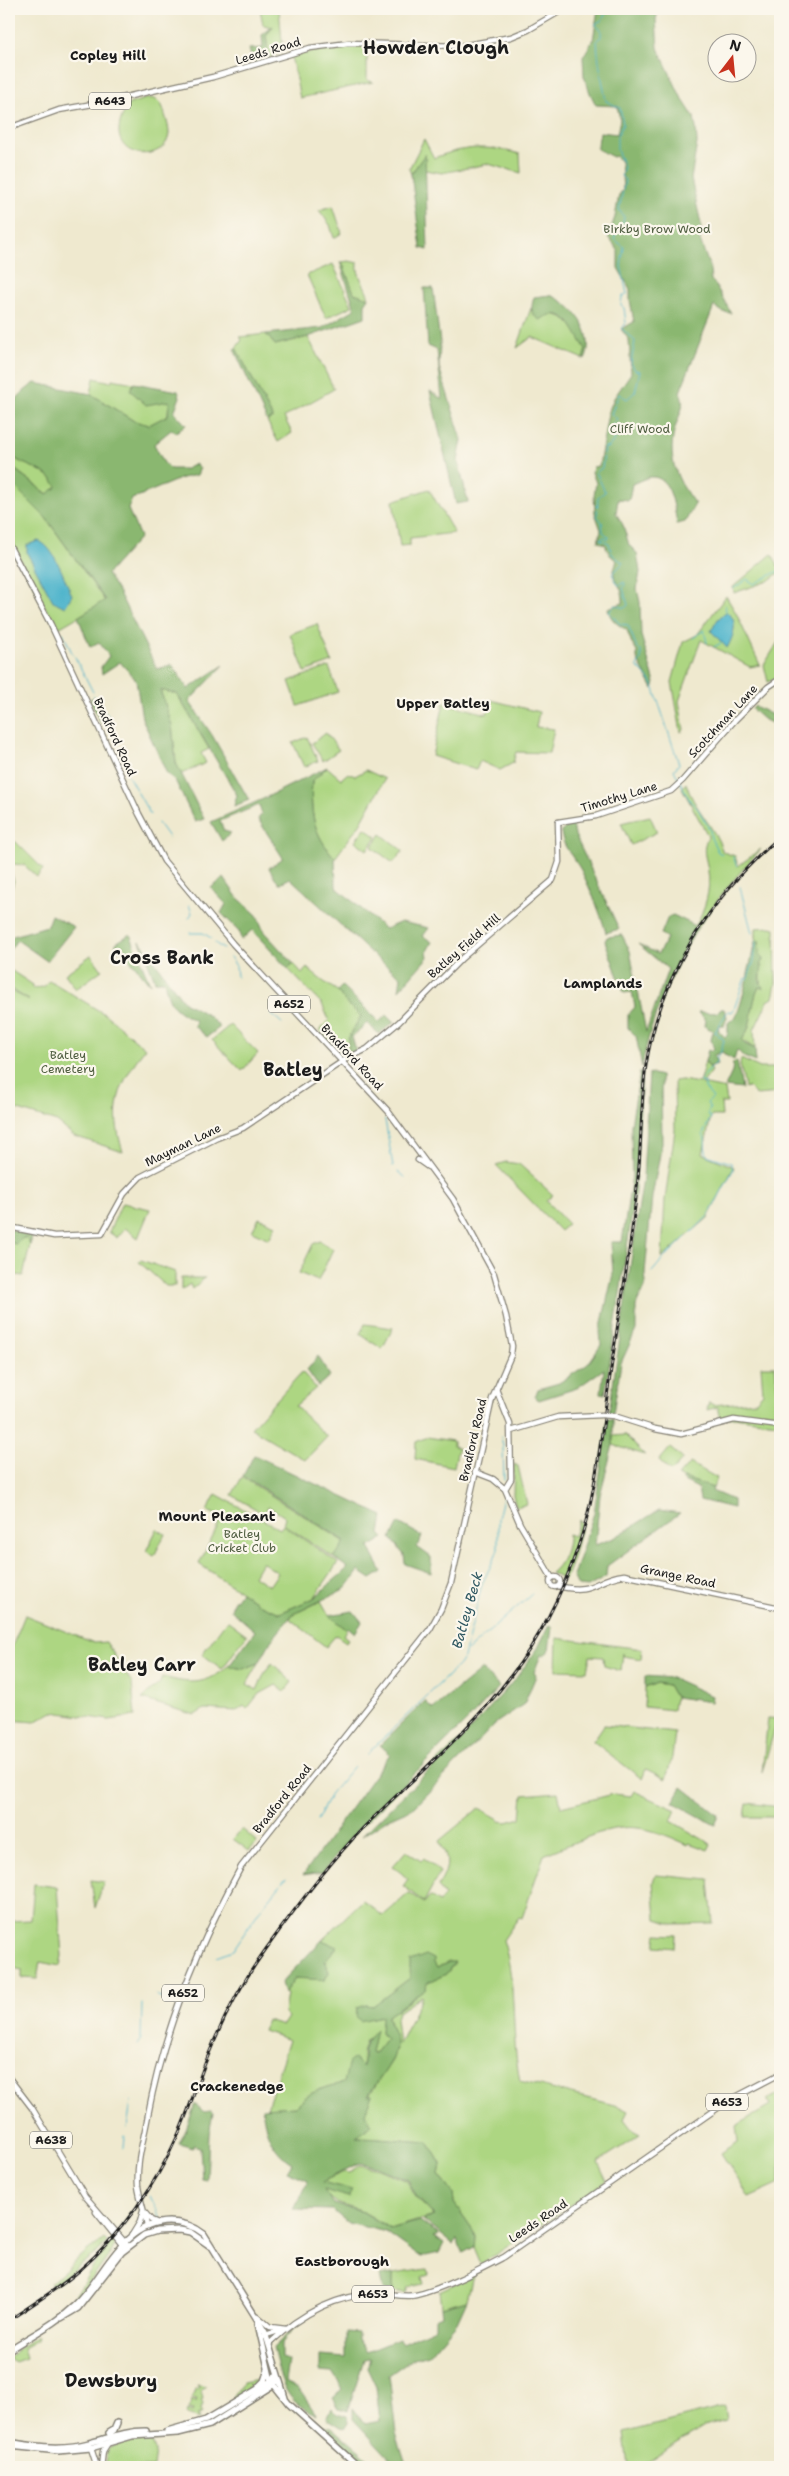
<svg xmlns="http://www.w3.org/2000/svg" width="789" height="2476" font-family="'Shantell Sans',sans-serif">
<rect width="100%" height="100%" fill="#fbf7ec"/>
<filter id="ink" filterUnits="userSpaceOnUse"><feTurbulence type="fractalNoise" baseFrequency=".02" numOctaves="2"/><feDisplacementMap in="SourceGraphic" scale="10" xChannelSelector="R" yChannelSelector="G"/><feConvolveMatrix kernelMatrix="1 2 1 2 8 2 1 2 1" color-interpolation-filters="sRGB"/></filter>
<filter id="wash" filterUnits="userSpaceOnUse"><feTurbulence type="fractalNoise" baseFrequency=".0096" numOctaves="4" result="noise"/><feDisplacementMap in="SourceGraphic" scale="20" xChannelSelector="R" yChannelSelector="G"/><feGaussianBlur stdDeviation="1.12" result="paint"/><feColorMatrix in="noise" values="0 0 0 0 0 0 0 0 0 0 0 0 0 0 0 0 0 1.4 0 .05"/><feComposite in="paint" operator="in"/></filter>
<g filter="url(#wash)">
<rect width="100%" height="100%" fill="#efe9cf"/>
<!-- green -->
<path fill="#add682" stroke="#64794f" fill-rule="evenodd" d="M260 9H279L283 52 269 58 266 36 273 27 263 25Z
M367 45V80L373 82 300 98 291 56 343 46Z
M148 98C159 98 163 105 165 115 167 121 169 128 169 134 165 168 93 158 129 104Z
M424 139 434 158C465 146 488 145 520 154L521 173 488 164 442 173 425 170V155L411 174 409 169Z
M333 206 342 233 334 238 330 225 319 210Z
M349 261 358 263C356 276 366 285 369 298L354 293 342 262Z
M333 264 352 306 326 318 307 275Z
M531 308 533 315C559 313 564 314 579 335 582 339 583 345 586 349L583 359 532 337 517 348Z
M266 334 275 345 308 337 334 389 284 417 292 433 278 442 267 421 273 418 236 348 242 340 240 337Z
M94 378 111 382 112 379 134 383 130 391 169 400 168 415 149 425 134 421 91 394Z
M9 454C24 468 48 467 57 487L48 494 9 465Z
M9 481 46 518 105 601 57 629 9 539Z
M429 489 454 533 410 538V545L400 546 393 501Z
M772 554 778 566 780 565V572L768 581 734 593 733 587Z
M726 596 736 613 760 665 750 667 701 640 679 701 684 730 681 732 672 682 683 642 697 635Z
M317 624 332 662 305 672 290 634Z
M780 639V676L768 682 764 665Z
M329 667 338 692 298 706 289 681Z
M160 690 177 694 209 749 201 753 206 763 181 774 176 763 172 725Z
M491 700 539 712 536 727 554 729 549 753 516 752 513 763 500 770 480 761 476 770 432 756 444 703 487 714Z
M326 733 339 750 323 761 312 743Z
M307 737 318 761 304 767 293 743Z
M327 767 341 779 348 773 355 776 366 770 385 779 360 824 335 858C313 834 310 813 312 781Z
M686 783C693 808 715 826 723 852L735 856 738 866 761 849 729 885 698 927 696 925C705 908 711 891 708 871 706 855 701 852 708 836L682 788Z
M650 816 657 832 631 845 621 823Z
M365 828 377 837 367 850 355 841Z
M381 834 403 851 393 863 372 847Z
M9 841 16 842 43 869 37 877 24 865 13 864 10 868 14 881 9 897Z
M771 927 775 928 776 984 773 998 768 1001 754 1030 755 1049 742 1040C754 1025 750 1003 759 987L762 988C760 980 762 974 759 966L763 960 760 953 759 941 756 938V928Z
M91 955 102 970 76 989 65 974Z
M293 963 302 973 307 968C317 977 325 983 336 990 342 994 353 1009 361 1016L348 1038 349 1053 339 1051 319 1030 329 1020 322 1004 288 969Z
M9 969 33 985 32 988 44 987 49 980 106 1015 145 1048C118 1086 109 1106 123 1152L74 1136 57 1122 9 1107V990L29 1000 9 988Z
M230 1025 258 1053 242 1071 212 1040Z
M741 1059 760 1068H774L780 1071V1093L756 1095 748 1087 745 1088 740 1064Z
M705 1061 712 1071 702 1084 725 1089 727 1103H721L722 1116H711L703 1154 734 1167 708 1218 662 1258 665 1199 675 1130 674 1081 682 1080 699 1083Z
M506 1162 519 1164 553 1195 546 1201 568 1224 560 1231 496 1165Z
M122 1203 150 1209 138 1238 125 1228 117 1238 109 1232Z
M259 1218 276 1225 269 1239 252 1231Z
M9 1229 32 1236 23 1276 9 1274Z
M320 1241 333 1249 318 1281 299 1273 313 1244Z
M141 1260 175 1272V1286H166L139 1262Z
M181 1278H205L192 1289 190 1284 181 1290Z
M365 1324 393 1328 382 1349 360 1334Z
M761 1366H775L780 1418 776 1423 734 1417 721 1419 718 1407 707 1410 709 1402 713 1405 756 1401 763 1393Z
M302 1372 316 1388 295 1406 327 1437 305 1460 251 1428Z
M625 1435 645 1455 613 1445V1436Z
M427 1437 453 1441V1446L458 1448 454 1467 415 1459 416 1442Z
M670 1448 683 1459 671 1472 659 1461Z
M690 1463 717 1478 713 1488 678 1476Z
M514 1464 518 1466 527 1504 516 1507 513 1495Z
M242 1477 345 1542 334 1558 283 1524 285 1517 268 1506 264 1514 232 1495Z
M216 1494 280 1529 283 1525 338 1563 314 1598 280 1613 261 1605 199 1564 222 1517 207 1511ZM262 1562 278 1573 269 1586 254 1576Z
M579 1520 582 1523 574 1555 565 1580 551 1573C562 1565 569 1547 568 1534L574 1536Z
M157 1529 165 1534 154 1556 146 1551Z
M321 1601 329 1615 347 1630 343 1635 348 1639 346 1642 336 1635 326 1647 290 1619 292 1615Z
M25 1615 94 1643 106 1642 132 1683 135 1716 109 1720 53 1712 35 1722 9 1720V1654Z
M227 1620 247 1635 222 1669 202 1654Z
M557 1638 642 1649 641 1659 623 1656V1653L621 1671 604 1666 603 1657 590 1656 587 1671 556 1670Z
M259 1663 247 1684 257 1690 266 1670 272 1663 292 1682 285 1691 276 1685 258 1695 247 1709 244 1706 237 1711 204 1709 195 1715 142 1699 160 1683 162 1677C191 1684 204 1686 229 1666L243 1669Z
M657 1683 668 1685 675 1697 673 1710 644 1707 645 1688Z
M768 1718 780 1719V1728H775L762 1772Z
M604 1725 675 1733 672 1757 666 1779 646 1769 642 1779 593 1741Z
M634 1791 676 1810 671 1821 711 1844 708 1850 689 1843 688 1845C626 1815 612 1828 553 1851L544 1855 522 1918 519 1917 503 1940C518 1986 510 2034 520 2081L618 2106 628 2111 624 2119 634 2132 640 2135 598 2162 607 2181 481 2264 474 2247 475 2237 471 2227 454 2203 453 2193 439 2175 441 2164 428 2142C403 2141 380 2137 355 2137L365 2113 368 2097 391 2062 396 2049 388 2016 410 2000 427 1983 446 1974 455 1963 449 1962 437 1968 434 1963 409 1970 410 1978 373 2006 366 2005 365 2019 383 2016 381 2033 386 2039 374 2054 371 2053 366 2040 362 2053 363 2067 346 2076 344 2083 320 2089 301 2101 296 2106 267 2108 289 2040 263 2031 267 2020 283 2025 288 2017 284 2013 287 1994 284 1993 295 1978 325 1979 329 1972 325 1960 337 1948 322 1940 363 1900 383 1916 409 1893 424 1903 430 1896 439 1902 445 1895 438 1887C449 1867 450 1861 439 1841L479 1808 499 1819V1821L507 1822 521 1818 523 1795 558 1792 561 1807 614 1794 631 1796ZM421 1996 422 1997 399 2044 396 2019 398 2012Z
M747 1803 780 1807V1817H745Z
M242 1829 257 1842 249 1851 233 1839Z
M406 1851 421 1861 424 1858 440 1872 424 1902 403 1886 408 1879 393 1866Z
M656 1875 709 1880 713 1923 673 1924 656 1919 653 1882Z
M91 1880 104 1882 95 1908Z
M34 1884 57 1887 62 1956 60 1966 40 1962 37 1979 22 1978V1970L9 1967V1921L31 1920Z
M657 1934 676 1935 675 1948 655 1946Z
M780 2093V2183L749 2197 721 2153 738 2142 736 2126 770 2106 767 2100Z
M359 2165 379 2169 407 2181 415 2196 433 2216 390 2229C381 2223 372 2216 363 2212 344 2204 327 2206 321 2182L344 2172 349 2173Z
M104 2239 107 2242 100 2250 53 2286 50 2283C64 2273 76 2261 88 2250 92 2247 98 2245 104 2239Z
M113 2239 115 2243V2247L87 2286 67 2308 65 2306 80 2289 98 2257Z
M427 2269 429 2275 422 2277 424 2284 408 2287 406 2293 393 2291V2274Z
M473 2275 467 2300 441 2307 439 2291Z
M38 2336 37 2340 23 2348 26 2358 15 2362 9 2358V2355L10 2357 20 2347Z
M264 2379 231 2401 243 2383Z
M197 2385 206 2387 201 2390 203 2399 201 2400 203 2404 201 2410 203 2413 198 2415 200 2419 187 2415 188 2411 193 2413 194 2410 189 2409 192 2400 196 2402 197 2399 192 2398 195 2389 199 2388Z
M724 2407 726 2420 704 2426 640 2467H628L624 2433Z
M136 2441H152L155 2451 153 2467H105L109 2447Z"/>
<!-- forest -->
<path fill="#8ab770" stroke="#536a46" d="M598 9H659L656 19 658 48 681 97 694 117 696 128 697 143 691 179 701 224 700 240 710 268 711 280 715 284 731 313 723 312 714 306 680 392C686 405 680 413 676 425 666 457 676 479 695 504L685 522 677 524C674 509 672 475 650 477 645 478 637 482 632 484L629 500 618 499 616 513 623 525 629 545 637 553 640 572 637 589 640 602 641 635 655 683 653 689 637 659V652L632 644 627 630C618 625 609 619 608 608L623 603C624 581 607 582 617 561L610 555 605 544 598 542 601 530 595 513 594 495 596 483 592 472 593 467 599 466 608 413 614 398 631 373 629 340 621 329 634 322 630 300V289L618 268V250L608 237 615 217 619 195 623 190 621 162 616 156 613 157 597 149 600 132 617 134 620 119 617 106 596 105 590 93 584 76 583 57 593 40Z
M273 26 266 36 269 58 253 63 249 49 263 48 262 35Z
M425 154 428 250 421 248 411 174Z
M340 262H342L354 293 369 298 365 304V317L308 337 275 345 266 334 322 328 355 309Z
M424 288H433L440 342 439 367 462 440 458 461 468 502 456 504 430 391 442 399 437 350 428 346Z
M550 295C575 305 595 332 586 358L583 359 586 349C574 333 567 302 540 320 530 313 531 308 534 297Z
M236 348 273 418 267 421 234 349Z
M35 383 91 394 134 421 149 425 168 415 169 401 146 405 130 390 134 383 178 391 180 397 174 412 186 425 176 432 171 430 154 444 164 463 171 469H186L195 464 200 468 197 475 182 478 132 499 128 509 140 537 107 574 118 591 157 669 172 665 188 689 224 665 189 701 212 735 249 800 234 806 237 795 177 694 160 690 172 725 176 763 204 819 195 822 175 780 167 774 142 718 136 680 120 662 102 674 101 667 109 656 99 642 90 647 78 617 105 600 46 518 9 481V465L47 494 57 487C48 467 24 468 9 454 9 420 3 404 35 383Z
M96 697 108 723 100 722 90 699Z
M755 706 780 719V727L763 719 752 709Z
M327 767 312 781C310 813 313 834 335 858L336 887 385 929 401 922 429 928 423 936 432 942 427 951 428 957 399 990 401 977 372 954 290 878 279 884 269 868 283 858 258 819 262 814 259 805 220 821 224 831 231 833 222 841 211 822 263 799Z
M572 822 575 835 619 929 606 933C600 911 591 891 581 870 574 858 562 846 561 832Z
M224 878 237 897 257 915 264 932 293 963 288 969 252 930 241 940 239 931 221 913 226 904 211 888Z
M51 915 74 927 47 961 17 940 9 951V930L10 937 47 926Z
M673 915 698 927C672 972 651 1016 642 1067L636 1036 628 1028V1015L635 1007 632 992 624 993 605 941 607 937 622 935 630 951 646 1032 668 969 638 944 658 954 667 938 661 934 668 917Z
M130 934 150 984 121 949 116 950V943Z
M756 938 759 941 760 953 763 960 760 965 762 966 760 981 763 988 759 987C750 1004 754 1025 742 1040L745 1044 755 1049 756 1062 744 1057 737 1050 734 1060 725 1055 723 1052 714 1055 717 1064 709 1067 705 1061 708 1050 710 1051 714 1049 711 1040 713 1031 705 1026 706 1020 698 1012 717 1013 720 1009H724L727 1017 724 1026H718L719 1031 725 1037 728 1034V1023C729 1021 732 1020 734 1019 742 1011 752 952 756 938Z
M140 941 184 1002 209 1016 220 1027 207 1037 194 1026 196 1021C173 1009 170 1007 164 981H155Z
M342 986 379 1022 387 1015 394 1022 379 1034 367 1023 352 1037 356 1051 349 1053 348 1038 361 1016 347 1004 337 991Z
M737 1061 742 1089 725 1087 732 1072 733 1063Z
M640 1072 642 1073 635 1193 605 1394 601 1393 604 1369 577 1388 539 1400 535 1397 538 1389 559 1383 588 1364 601 1345 600 1331 613 1274 611 1242H622L632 1176 631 1125Z
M649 1073 661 1076 662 1143 652 1197 645 1273 646 1283 636 1306V1330L621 1363 613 1413H609L643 1178Z
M9 1229 32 1236 30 1246 28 1239 23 1238 17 1244 9 1243Z
M318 1356 330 1376 318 1386 307 1370Z
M608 1419H613V1445L600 1495 595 1545 614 1538 659 1510 680 1513 607 1566 606 1577 588 1587 578 1586 573 1576 594 1513Z
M254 1455 383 1516 380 1534 384 1538 369 1547 382 1572 371 1579 359 1571 346 1588 292 1615 271 1641 259 1663 243 1669 229 1666 255 1631 231 1610 233 1602 241 1592 261 1605 280 1613 314 1598 348 1568 334 1558 345 1541 243 1476Z
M683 1478 713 1488 712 1491 733 1500V1508L700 1500 698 1488 682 1480Z
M399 1523 422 1536 417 1547 431 1557V1573L405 1564 404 1555 391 1538Z
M353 1611 362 1622 355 1633 349 1628 347 1630 329 1615Z
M549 1625 552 1627 549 1650 545 1655H541L534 1672 536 1676 524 1704 496 1723 413 1808 386 1820 362 1836 468 1732 516 1678 538 1648Z
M482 1669 499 1687 476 1712 355 1833 323 1872 303 1875 390 1754 380 1745 425 1701 433 1709Z
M645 1676 672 1678 712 1696 711 1702 675 1697 668 1685 657 1683 645 1688Z
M682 1787 719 1816 715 1825 673 1802Z
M322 1940 338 1947 325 1960 329 1972 325 1980 295 1978 284 1993 281 1983Z
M426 1955 434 1959V1963L437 1968 449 1962H455L446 1974 427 1983 426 1988 388 2016C388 2024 395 2033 396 2042 397 2061 377 2080 368 2096L372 2095 365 2113 372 2125 356 2137C380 2137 403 2141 428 2142L441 2164 439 2175 453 2193 454 2203 471 2227 475 2237 474 2247 463 2253 457 2239 453 2244 423 2220 434 2216 416 2196 408 2180 377 2167 359 2163 322 2182 353 2190 349 2197 324 2190 333 2204 363 2212 390 2229 420 2221 439 2235 433 2237 444 2243 439 2253 421 2257 386 2232 348 2223 332 2210 294 2209 308 2180 287 2171 292 2163C272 2151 265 2131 262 2108L296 2106C309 2091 325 2087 344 2083L349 2061 355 2059 363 2067C362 2050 365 2041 376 2029L371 2053 374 2054 386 2039 381 2033 382 2016 360 2021 356 2016 357 2008 366 2005 373 2006 410 1978V1961Z
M195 2104 204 2112 211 2111 213 2113 209 2134 207 2180 202 2179 200 2147 193 2145V2148L179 2144 186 2130Z
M393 2274V2291L383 2290 380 2276Z
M467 2300 457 2322 429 2355 410 2360 389 2375 396 2433 407 2467H392L395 2464 353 2419V2408L365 2424 380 2421 376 2387 367 2368 370 2358 364 2359 348 2411 339 2408 333 2398 343 2389 332 2372 320 2371V2356L346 2358V2332L358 2333V2339L367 2352 399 2339 402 2343 435 2328V2318L442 2315 441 2307Z
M297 2325 281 2344V2357L288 2361 285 2382 298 2388 316 2414C283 2402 281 2379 273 2348Z
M332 2408 337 2413 347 2416 348 2423 344 2429 327 2418Z
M322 2425 332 2427 378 2467H365Z"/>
<!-- water -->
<path fill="#4cb3cb" stroke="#346874" d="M38 541C54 545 65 581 72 595L65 607 53 601 27 553V545Z
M726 612C740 619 733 638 727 648L711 631 718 619Z"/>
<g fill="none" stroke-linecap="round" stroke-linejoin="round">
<!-- stream -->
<path stroke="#4cb3cb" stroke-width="1" d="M606 13 602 20 595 24 601 29V37L597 40C598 62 602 79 606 101L620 108 623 124 617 136V150L624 167 621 176 625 180 619 210 624 217 623 223 616 230 617 232 614 239 624 247 621 266 627 294 622 297 621 305 624 308 626 323 621 328 635 341 631 363 635 370 640 371 635 392 627 399 619 394 611 414 617 419 609 430 613 432 615 439 608 448 605 447 602 468 596 472 605 492 598 497 597 516 602 522 603 532 609 537 608 539 604 537 600 539 609 543 612 554 623 563 612 574 618 585H621L624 582 625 584 623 588 628 605 625 608 615 605 609 612 620 624 628 625 637 648 641 651V660L637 666 652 683 679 764 674 770 690 801 698 809 710 830 711 838 718 852 722 854
M733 589 747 579 754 584 780 570
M725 605 726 612
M63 633 73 655
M693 638 704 630 707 643
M714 647 721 643
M75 657 93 692
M94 696 99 707 110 717 112 728
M127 774 150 814
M158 823 168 837
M733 857 737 866
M740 887 752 933
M189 905 192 913 189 918
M190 933H203L211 938
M215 943 223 949
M230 957 236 966 237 977
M271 1014 282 1023
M385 1120 393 1166
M398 1172 405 1177
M689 1235 709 1215 733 1170 731 1163 707 1155C704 1147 707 1141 703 1134L711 1117 707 1115 710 1108 707 1103 713 1098 705 1088V1083L701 1082V1079L717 1062 716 1058 720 1054 724 1040 715 1032 728 1011 732 1012 734 1009 745 978 747 980 754 961 756 941
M652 1272 663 1259 686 1237
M501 1437 503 1445 504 1480
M467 1651 532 1594
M367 1754 459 1665 464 1657 482 1584 498 1550V1518L504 1494
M317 1820 332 1792 354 1766
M216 1956 233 1950 262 1907 286 1878
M156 1995 166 2000 176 1999
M137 2045 141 2039 142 2004
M127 2128 131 2101
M124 2148 125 2136
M150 2196 162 2220"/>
</g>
</g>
<g filter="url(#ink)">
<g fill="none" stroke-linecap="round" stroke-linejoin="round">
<defs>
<path id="secondary" d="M9 1227 54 1236 102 1234 124 1194 140 1177 217 1138 243 1128 346 1059 367 1049 399 1022 462 958 553 880 559 862 558 822 596 816 671 791 683 780 735 720 768 687 780 679
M496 1389 510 1424 511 1479 505 1489
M614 1416 655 1429 681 1434 734 1420 780 1426
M511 1431 558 1417 602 1415
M475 1472 493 1479 505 1489 520 1524 552 1578
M550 1582a5 5 0 1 1 10 0a5 5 0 1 1-10 0Z
M558 1586C594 1595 594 1579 624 1575L780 1608
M90 2445 97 2467
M101 2467 103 2451 108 2443"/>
<path id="primary" d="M9 128 59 110 104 102 213 77 310 48 349 43 461 46 511 37 528 30 564 9
M9 545 51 625 139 814 164 861 233 944 388 1111 453 1199 494 1274 506 1316 512 1346 511 1355 492 1399 451 1583 441 1609 430 1629 241 1867C199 1944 164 2028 148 2115 144 2139 136 2161 138 2186 140 2200 145 2213 147 2227
M418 1160 428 1167
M9 2078 32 2108 85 2196 128 2246
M96 2212 124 2247
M145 2213 151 2220 158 2223
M132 2235 140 2222 143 2211
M257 2316 270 2327 286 2329
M262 2338 266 2335 281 2330
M269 2344C300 2314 335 2295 378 2293 390 2293 404 2298 416 2295 443 2289 479 2270 504 2257L728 2101 780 2074"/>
<path id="highway" d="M61 2318 78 2308 122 2252 144 2235 157 2231 180 2230 190 2232 210 2246
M258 2324 271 2381 289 2404 359 2467
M9 2350C32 2335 55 2324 75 2305 105 2277 120 2223 169 2222 181 2222 194 2226 204 2234L265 2332 285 2398
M259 2386 264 2381 268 2369
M167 2431 206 2420 271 2381 278 2382
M109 2433 114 2430 117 2423
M9 2442C34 2447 64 2450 89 2443 109 2438 125 2431 146 2431
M9 2446 59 2451 91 2448 132 2436 178 2433 210 2425 273 2385 275 2376"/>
</defs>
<!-- secondary casing -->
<use href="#secondary" stroke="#868276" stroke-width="7"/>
<!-- primary casing -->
<use href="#primary" stroke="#868276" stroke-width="7"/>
<!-- highway casing -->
<use href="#highway" stroke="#868276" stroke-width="8"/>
<!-- secondary -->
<use href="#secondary" stroke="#fff" stroke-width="4.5"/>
<!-- primary -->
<use href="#primary" stroke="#fff" stroke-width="4.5"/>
<!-- highway -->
<use href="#highway" stroke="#fff" stroke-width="5"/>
<defs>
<path id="rail" d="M9 2320C33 2304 58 2289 80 2270 120 2235 156 2185 177 2137 189 2111 197 2083 208 2056 223 2018 242 1982 266 1949 296 1907 328 1864 364 1827 413 1778 468 1733 510 1677 540 1638 562 1594 578 1547 597 1493 601 1433 610 1376 619 1313 631 1250 637 1187 642 1146 640 1105 646 1065 660 976 711 895 780 837"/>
</defs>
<!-- rail casing -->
<use href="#rail" stroke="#1c1c1c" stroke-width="3"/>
<!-- rail -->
<use href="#rail" stroke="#fbf7ec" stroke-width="1" stroke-dasharray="4" stroke-linecap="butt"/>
<defs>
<path id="secondary-bridge" d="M602 1415 614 1416"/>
</defs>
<!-- secondary-bridge casing -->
<use href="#secondary-bridge" stroke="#868276" stroke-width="7" stroke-linecap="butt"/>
<!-- secondary-bridge -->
<use href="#secondary-bridge" stroke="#fff" stroke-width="4.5"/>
</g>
</g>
<g text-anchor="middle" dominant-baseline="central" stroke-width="4.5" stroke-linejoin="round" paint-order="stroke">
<!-- shield labels -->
<g fill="#fbf7ec" stroke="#5f5e5a" stroke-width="1">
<rect x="89" y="92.5" width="42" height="17" rx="4"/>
<rect x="268" y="995.5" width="42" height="17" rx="4"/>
<rect x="162" y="1984.5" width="42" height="17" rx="4"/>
<rect x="706" y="2093.5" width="42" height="17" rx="4"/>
<rect x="30" y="2131.5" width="42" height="17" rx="4"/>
<rect x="352" y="2285.5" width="42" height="17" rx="4"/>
</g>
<g font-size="11" font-weight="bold" fill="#1c1c1c">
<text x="110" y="101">A643</text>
<text x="289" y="1004">A652</text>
<text x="183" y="1993">A652</text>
<text x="727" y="2102">A653</text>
<text x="51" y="2140">A638</text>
<text x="373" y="2294">A653</text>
</g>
<!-- street labels -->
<g font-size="12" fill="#1c1c1c" stroke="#fbf7ec">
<text transform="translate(268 51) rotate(-17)">Leeds Road</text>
<text transform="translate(723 721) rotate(-47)">Scotchman Lane</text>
<text transform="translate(115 737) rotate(65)">Bradford Road</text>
<text transform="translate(619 797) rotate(-17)">Timothy Lane</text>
<text transform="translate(464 946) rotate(-41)">Batley Field Hill</text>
<text transform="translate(352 1057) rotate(47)">Bradford Road</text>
<text transform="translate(183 1145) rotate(-26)">Mayman Lane</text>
<text transform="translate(473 1440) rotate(-77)">Bradford Road</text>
<text transform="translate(678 1576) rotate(12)">Grange Road</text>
<text transform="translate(282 1799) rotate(-51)">Bradford Road</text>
<text transform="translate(538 2221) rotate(-34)">Leeds Road</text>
</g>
<!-- park labels -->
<g font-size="12" fill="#4f5d40" stroke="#fbf7ec">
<text x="657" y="229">Birkby Brow Wood</text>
<text x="640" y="429">Cliff Wood</text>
<text x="68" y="1055">Batley<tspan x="68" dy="14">Cemetery</tspan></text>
<text x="242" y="1534">Batley<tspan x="242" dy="14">Cricket Club</tspan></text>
</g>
<!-- neighbourhood labels -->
<g font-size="14" font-weight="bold" fill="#1c1c1c" stroke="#fbf7ec">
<text x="108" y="55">Copley Hill</text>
<text x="443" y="703">Upper Batley</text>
<text x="603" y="983">Lamplands</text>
<text x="217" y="1516">Mount Pleasant</text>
<text x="237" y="2086">Crackenedge</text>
<text x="342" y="2261">Eastborough</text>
</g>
<!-- water labels -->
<g font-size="14" font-style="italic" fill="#2f5862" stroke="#fbf7ec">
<text transform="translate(467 1610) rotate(-74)">Batley Beck</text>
</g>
<!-- district labels -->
<g font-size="18" font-weight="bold" fill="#1c1c1c" stroke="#fbf7ec">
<text x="436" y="48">Howden Clough</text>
<text x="162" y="958">Cross Bank</text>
<text x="293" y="1070">Batley</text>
<text x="142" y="1665">Batley Carr</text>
<text x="111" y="2381">Dewsbury</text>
</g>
</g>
<!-- margin -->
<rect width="789" height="2476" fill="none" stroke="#fbf7ec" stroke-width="30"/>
<!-- north arrow -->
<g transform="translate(732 58) rotate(16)"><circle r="24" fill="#fbf7ec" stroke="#a29f99"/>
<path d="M0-4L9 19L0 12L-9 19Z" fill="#c8321e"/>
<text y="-8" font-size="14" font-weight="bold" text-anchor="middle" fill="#1c1c1c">N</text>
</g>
</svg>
